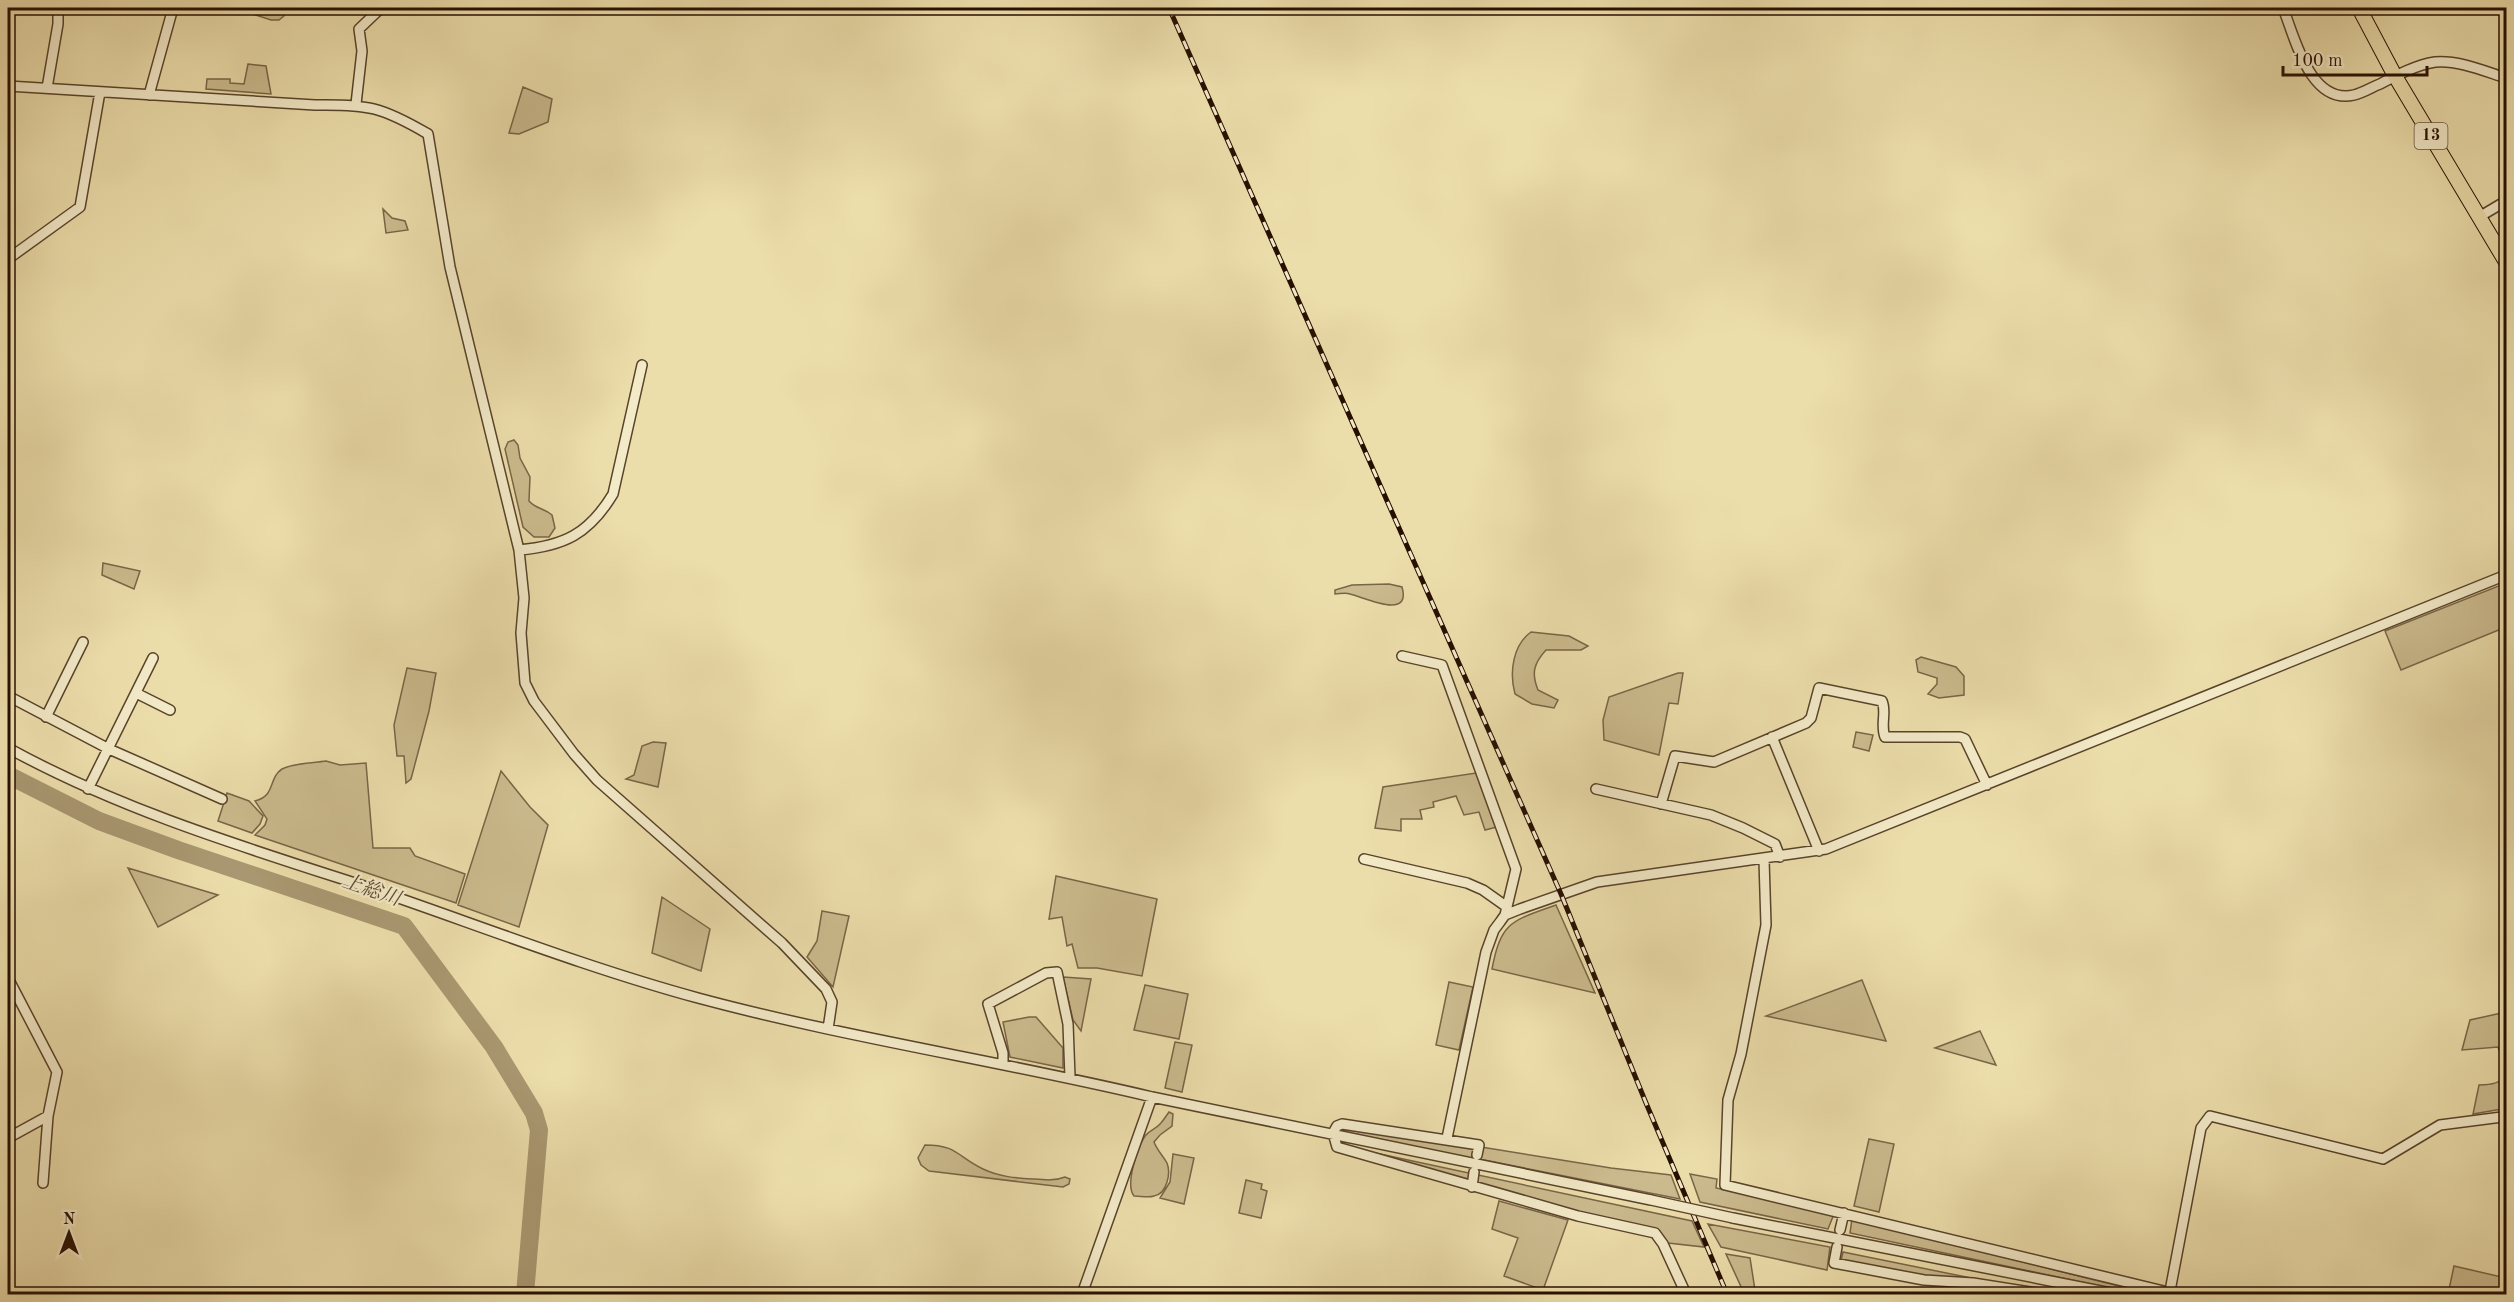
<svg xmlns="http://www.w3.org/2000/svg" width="2514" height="1302" font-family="'Old Standard TT','Noto Serif JP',serif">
<rect width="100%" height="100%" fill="#ecdeab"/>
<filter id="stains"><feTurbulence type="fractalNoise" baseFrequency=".00333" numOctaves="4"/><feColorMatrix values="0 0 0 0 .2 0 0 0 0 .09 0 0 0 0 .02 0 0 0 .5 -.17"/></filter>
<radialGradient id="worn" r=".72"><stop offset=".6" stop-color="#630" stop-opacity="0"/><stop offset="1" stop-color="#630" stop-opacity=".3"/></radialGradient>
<!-- green -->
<path fill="#cbbb8e" stroke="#796547" stroke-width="1.5" d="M234 8H284V16L279 20H271Z
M248 64 266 66 271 94 206 89 207 79H230V83L244 84Z
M523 87 552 99 548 122 519 134 509 133Z
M383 209 392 218 405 221 408 230 386 233Z
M514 440 518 445 520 458 530 477 529 501C536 509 544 508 552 515L555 528 549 537H534L523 527 505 449 508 442Z
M103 563 140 571 134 589 102 575Z
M2506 583V627L2401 670 2385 631Z
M1389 584 1402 587C1412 621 1363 597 1350 594 1345 592 1340 594 1335 594V590L1352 585Z
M1531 632 1569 636 1588 646 1581 650H1546C1534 663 1531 673 1538 690L1558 700 1554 708 1532 704 1515 694C1509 672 1513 645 1531 632Z
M1921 657 1956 667 1964 676V695L1939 698 1928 694 1937 684V678L1918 672 1916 660Z
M407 668 436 673 429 711 411 779 406 783 404 756H397L394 725Z
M1678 673H1683L1678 704 1669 703 1659 755 1604 740 1603 720 1609 697Z
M1856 732 1873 735 1869 751 1853 747Z
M653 742 666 743 658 787 626 779 634 775 642 746Z
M326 761 340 765 366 763 373 848H410L415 856 465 874 456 903 255 835 265 825 267 819 255 801C276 796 268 778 282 769 293 763 313 763 326 761Z
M501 771 530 807 548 825 519 927 458 905Z
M1476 773 1497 827 1485 830 1479 812 1464 815 1456 796 1433 802 1434 807 1420 810 1422 819H1401V831L1375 828 1383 787Z
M227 793 249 801 263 816 260 824 252 833 218 821Z
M128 868 218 895 158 927Z
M1056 876 1157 899 1142 976 1097 968H1078L1072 944 1067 946 1062 917 1049 919Z
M662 897 710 929 701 971 652 953Z
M1556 905 1595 993 1492 969C1501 921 1512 921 1556 905Z
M822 911 849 916 833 987 807 957 817 941Z
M1063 977 1091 979 1081 1031 1073 1020Z
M1862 980 1886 1041 1766 1016Z
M1449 982 1473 987 1459 1050 1436 1045Z
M1145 985 1188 994 1179 1039 1134 1030Z
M2506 1012V1107L2502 1109 2473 1114 2479 1085C2512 1085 2506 1072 2498 1047L2462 1050 2470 1020Z
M1029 1017H1036L1063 1048V1068L1010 1057 1003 1022Z
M1980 1031 1996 1065 1935 1048Z
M1175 1042 1192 1045 1182 1092 1165 1088Z
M1169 1112 1173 1114 1172 1126 1160 1135 1154 1142C1157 1150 1163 1156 1167 1163 1171 1173 1167 1194 1154 1196 1148 1198 1141 1196 1134 1196 1125 1185 1137 1148 1145 1136 1149 1130 1155 1130 1160 1124 1163 1121 1166 1116 1169 1112Z
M1345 1128 1475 1146 1474 1159 1346 1132Z
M1869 1139 1894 1144 1879 1212 1854 1206Z
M925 1145C958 1145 957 1157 983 1169 1000 1177 1016 1178 1033 1179 1045 1180 1055 1181 1065 1177L1070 1179 1069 1184 1063 1187 929 1171 921 1165 918 1158Z
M1481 1147 1611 1168 1671 1175 1680 1199 1479 1159Z
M1366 1151 1692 1221 1704 1247 1668 1243 1660 1233 1582 1214Z
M1173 1154 1194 1158 1184 1204 1160 1198 1170 1182Z
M1690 1174 1717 1179 1716 1188 1834 1214 1828 1229 1700 1202Z
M1246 1180 1262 1184 1261 1189 1267 1191 1261 1218 1239 1213Z
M1499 1201 1568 1220 1543 1290 1504 1276 1518 1238 1492 1229Z
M1852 1219 2143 1292 2114 1289 1850 1233Z
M1708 1224 1830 1247 1827 1270 1721 1247Z
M1843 1252 1971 1278 1921 1276 1841 1261Z
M1726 1254 1750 1258 1755 1290 1743 1291Z
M2454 1266 2506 1278 2503 1294H2448Z"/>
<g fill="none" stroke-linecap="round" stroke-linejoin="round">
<!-- river -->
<path stroke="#a99871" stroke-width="18" d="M8 775 99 821 178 850 404 926 494 1047 534 1113 539 1130 525 1294"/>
<defs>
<path id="minor" d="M2283 8C2295 38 2310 105 2354 95 2363 93 2372 87 2380 84 2397 75 2416 65 2435 62 2459 60 2484 71 2506 78
M8 86 315 105C368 104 382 107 428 134L450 267 519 550 524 598 521 633 525 683 534 701 574 754 597 780 782 943 826 989 832 1002 828 1029
M47 88 58 24V8
M149 95 173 8
M356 104 362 51 359 29 381 8
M2479 217 2506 201
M8 259 80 207 100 92
M519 550C564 546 589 534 613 494L642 365
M1402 656 1442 665 1516 869 1505 915
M136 693 170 710
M8 696 109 749 222 799
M46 717 83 642
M1772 737 1819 851
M8 748C119 809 240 846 361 885 473 923 584 967 698 998 847 1038 1001 1061 1152 1097L1651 1200
M88 789 153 658
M1596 789 1711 815 1743 828 1775 844 1780 857
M1661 804 1675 756 1714 762 1806 723 1811 718 1819 688 1882 701C1887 712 1880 725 1885 737H1960L1965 739 1987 785
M1364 859 1467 883 1483 890 1507 907
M1764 860 1766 925 1741 1054 1728 1100 1725 1185 2176 1294
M8 978 57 1072 48 1116 43 1183
M1003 1064V1053L988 1004 1046 973 1057 972 1068 1024 1070 1077
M8 1138 48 1116
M1447 1138 1486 952 1494 930 1500 922 1505 915 1520 909 1597 882 1826 849 2506 575
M1477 1155 1479 1145 1342 1124 1337 1126 1333 1133 1337 1147 1578 1216 1655 1233 1663 1244 1686 1294
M1472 1187 1474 1172
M1733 1218 2116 1294
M1840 1230 1844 1213
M1837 1247 1834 1263 1924 1280 1973 1283 2043 1294
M2170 1291 2201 1128 2210 1116 2383 1159 2440 1125 2502 1117 2506 1114
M1082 1294 1152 1097"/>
<path id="highway" d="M2359 8 2395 76 2506 262"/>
</defs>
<!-- minor casing -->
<use href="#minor" stroke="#58432b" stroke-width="12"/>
<!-- highway casing -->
<use href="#highway" stroke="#270f00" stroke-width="16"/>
<!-- minor -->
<use href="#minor" stroke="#f3eac8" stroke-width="9"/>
<!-- highway -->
<use href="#highway" stroke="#ecdeab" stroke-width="14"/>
<defs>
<path id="rail" d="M1169 8 1561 894 1646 1103 1727 1294"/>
</defs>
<!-- rail casing -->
<use href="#rail" stroke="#270f00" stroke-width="5"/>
<!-- rail -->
<use href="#rail" stroke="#f3eac8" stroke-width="3" stroke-dasharray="9" stroke-linecap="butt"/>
<defs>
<path id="minor-bridge" d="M1651 1200 1733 1218"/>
</defs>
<!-- minor-bridge casing -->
<use href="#minor-bridge" stroke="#58432b" stroke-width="12" stroke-linecap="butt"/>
<!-- minor-bridge -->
<use href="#minor-bridge" stroke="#f3eac8" stroke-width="9"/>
</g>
<g text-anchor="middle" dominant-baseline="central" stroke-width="4.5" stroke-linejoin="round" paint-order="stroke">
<!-- shield labels -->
<rect fill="#f3eac8" stroke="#64513c" stroke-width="1.5" x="2414.5" y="123" width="33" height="26" rx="4.5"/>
<g font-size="16" font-weight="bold" fill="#270f00">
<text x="2431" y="136">13</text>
</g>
<!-- water labels -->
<g font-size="20" font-style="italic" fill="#624d33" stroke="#f3eac8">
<text transform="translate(371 891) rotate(19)">上総川</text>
</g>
</g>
<!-- margin -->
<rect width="2514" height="1302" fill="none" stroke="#ecdeab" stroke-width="30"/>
<rect x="9" y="9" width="2496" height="1284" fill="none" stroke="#270f00" stroke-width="3"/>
<rect x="15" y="15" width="2484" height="1272" fill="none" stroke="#270f00" stroke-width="1.5"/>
<!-- north arrow -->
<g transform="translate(69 1233)" stroke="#f3eac8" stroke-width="4.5" paint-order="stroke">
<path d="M0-4.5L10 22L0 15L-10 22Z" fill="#270f00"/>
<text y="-9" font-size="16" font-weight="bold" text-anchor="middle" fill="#270f00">N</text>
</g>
<!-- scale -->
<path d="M2283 66v9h144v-9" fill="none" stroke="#270f00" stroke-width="3"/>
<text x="2292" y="66" font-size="18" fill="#270f00" stroke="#f3eac8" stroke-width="4.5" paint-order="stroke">100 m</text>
<rect width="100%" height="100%" filter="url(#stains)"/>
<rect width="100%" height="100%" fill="url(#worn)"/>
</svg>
